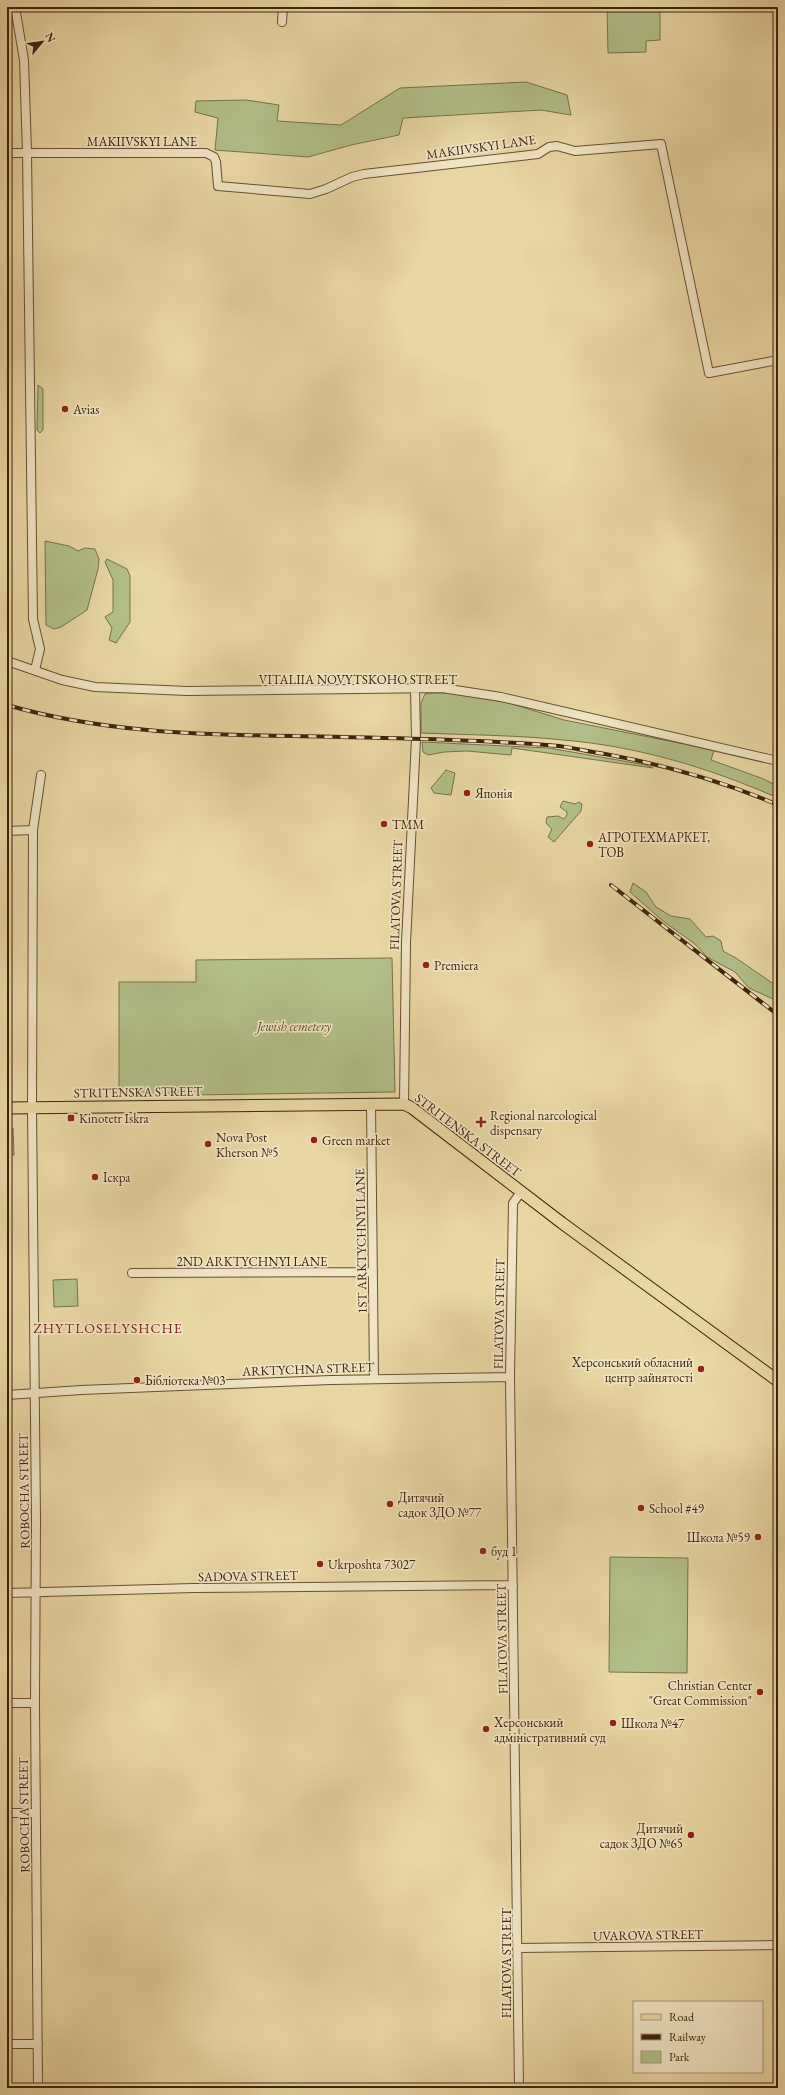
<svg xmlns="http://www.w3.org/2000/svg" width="785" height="2095" font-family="'EB Garamond',serif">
<rect width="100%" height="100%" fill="#e8d6a4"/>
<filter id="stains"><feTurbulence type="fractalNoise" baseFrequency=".005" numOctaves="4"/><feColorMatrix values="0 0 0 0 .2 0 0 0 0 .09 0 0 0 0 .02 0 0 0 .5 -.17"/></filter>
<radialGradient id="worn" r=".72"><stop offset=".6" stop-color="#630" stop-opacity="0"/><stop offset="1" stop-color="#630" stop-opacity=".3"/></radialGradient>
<!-- green -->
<path fill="#b2be88" stroke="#78704a" d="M607 7H648L649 9H660V40L646 41V52L608 53Z
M526 82 567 95 571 115 541 110 403 118 399 135 351 145 308 157 215 150 218 118 195 112 196 101 246 100 279 105 277 121 341 125 400 88Z
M38 385 43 389V430L40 433 37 430Z
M45 541 69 546 78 551 85 548 95 549 99 559 98 569 87 610 61 627 54 629 46 625Z
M107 559 127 569 130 576V622L116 643 109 640 112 628 105 617 113 612V580L105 562Z
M432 693H451L509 703 564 720 714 750 711 760 761 778 778 786V798C710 768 637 746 563 740 516 735 468 735 421 733V703L425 694Z
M422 742 549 748 646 765 653 768 512 748 511 755 467 751 444 752 428 755 423 752Z
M446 770 455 773 451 795 434 793 431 788Z
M563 801 575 804 579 802 582 804 581 811 554 842 548 837 552 829 546 823 547 817 558 816 564 819 567 815V812L560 807Z
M633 883 646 892 656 907 671 916 690 919 706 937 713 936 721 941 723 951 736 958 778 987V1006L773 999 749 988 735 972 707 957 695 944 663 921 630 892Z
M392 958 395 1092 119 1096V982H196V960Z
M7 1128H13L14 1155H7Z
M77 1279 78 1306 54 1307 53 1280Z
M7 1404H11V1578H7Z
M610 1557 688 1558 687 1673 609 1672Z
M778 1958V2060H776Z"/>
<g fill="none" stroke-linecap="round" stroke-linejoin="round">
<defs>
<path id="minor" d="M15 7 24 60 27 153 33 619 40 649 35 670
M282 22 283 7
M7 153H206L214 157 216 162 218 186 310 194 326 189 352 177 364 174 538 154 549 147 557 146 575 151 661 144 709 373 778 360
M7 661 62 680 95 687 187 691 442 688 501 697 778 761
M7 831 33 830
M371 1104 374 1378
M404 1104 406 943 416 739 415 688
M132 1273 373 1272
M7 1395 81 1390 331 1380 510 1377
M7 1593 194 1588 513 1585
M7 1703H35
M7 1813H36
M518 1948 778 1945
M7 2044H38
M38 2088 35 1703 36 1520 32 1108 33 830 41 775
M519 2088 510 1377 513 1203 521 1192"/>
<path id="major" d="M7 1108 404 1104 412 1108 562 1223 778 1381"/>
</defs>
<!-- minor casing -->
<use href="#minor" stroke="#694f32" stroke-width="10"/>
<!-- major casing -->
<use href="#major" stroke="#3f220c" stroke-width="13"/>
<!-- minor -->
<use href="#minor" stroke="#f0e4c4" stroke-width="8"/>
<!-- major -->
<use href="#major" stroke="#e8d6a4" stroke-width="11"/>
<defs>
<path id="rail" d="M7 705C100 732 199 735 295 736 383 738 471 739 559 746 574 748 590 752 605 754 665 765 722 781 778 805
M611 885 778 1015"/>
</defs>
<!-- rail casing -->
<use href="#rail" stroke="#3f220c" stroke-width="4"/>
<!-- rail -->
<use href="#rail" stroke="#f0e4c4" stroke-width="2.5" stroke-dasharray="8" stroke-linecap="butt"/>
</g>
<!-- markers -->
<g fill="#8f2418" stroke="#f0e4c4" stroke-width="1.5">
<circle cx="65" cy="409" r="4"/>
<circle cx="467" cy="793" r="4"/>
<circle cx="384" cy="824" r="4"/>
<circle cx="590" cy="844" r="4"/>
<circle cx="426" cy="965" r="4"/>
<rect x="67" y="1114" width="8" height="8" rx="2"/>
<path d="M479 1116h4v4h4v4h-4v4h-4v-4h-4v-4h4z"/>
<circle cx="314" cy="1140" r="4"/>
<circle cx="208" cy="1144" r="4"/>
<circle cx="95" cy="1177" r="4"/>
<circle cx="701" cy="1369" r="4"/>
<circle cx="137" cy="1380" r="4"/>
<circle cx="390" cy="1504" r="4"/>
<circle cx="641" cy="1508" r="4"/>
<circle cx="758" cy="1537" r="4"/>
<circle cx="483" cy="1551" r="4"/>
<circle cx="320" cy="1564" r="4"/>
<circle cx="760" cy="1692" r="4"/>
<circle cx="613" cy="1723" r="4"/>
<circle cx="486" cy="1729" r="4"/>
<circle cx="691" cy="1835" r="4"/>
</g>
<g text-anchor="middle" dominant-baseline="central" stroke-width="3.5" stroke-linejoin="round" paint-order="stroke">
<!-- street labels -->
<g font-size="13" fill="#3f220c" stroke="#f0e4c4">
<text x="142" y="141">MAKIIVSKYI LANE</text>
<text transform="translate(481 147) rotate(-8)">MAKIIVSKYI LANE</text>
<text x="358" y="679">VITALIIA NOVYTSKOHO STREET</text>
<text transform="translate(396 895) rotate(-88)">FILATOVA STREET</text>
<text transform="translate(138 1092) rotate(-1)">STRITENSKA STREET</text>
<text transform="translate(468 1135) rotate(37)">STRITENSKA STREET</text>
<text transform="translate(361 1241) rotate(-91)">1ST ARKTYCHNYI LANE</text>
<text x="252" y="1261">2ND ARKTYCHNYI LANE</text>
<text transform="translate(499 1314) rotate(-89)">FILATOVA STREET</text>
<text transform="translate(308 1369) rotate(-2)">ARKTYCHNA STREET</text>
<text transform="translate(24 1491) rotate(-91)">ROBOCHA STREET</text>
<text transform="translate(248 1576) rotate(-1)">SADOVA STREET</text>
<text transform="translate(502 1639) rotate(-91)">FILATOVA STREET</text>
<text transform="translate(24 1815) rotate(-91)">ROBOCHA STREET</text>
<text transform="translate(648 1935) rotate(-1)">UVAROVA STREET</text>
<text transform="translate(506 1963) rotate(-90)">FILATOVA STREET</text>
</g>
<!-- poi labels -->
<g font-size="13" fill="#3f220c" stroke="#f0e4c4" text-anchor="start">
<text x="73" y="409">Avias</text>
<text x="475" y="793">Японія</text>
<text x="392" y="824">TMM</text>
<text x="598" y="837">АГРОТЕХМАРКЕТ,<tspan x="598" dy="15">ТОВ</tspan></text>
<text x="434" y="965">Premiera</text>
<text x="490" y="1115">Regional narcological<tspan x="490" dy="15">dispensary</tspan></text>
<text x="79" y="1118">Kinotetr Iskra</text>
<text x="216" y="1137">Nova Post<tspan x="216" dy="15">Kherson №5</tspan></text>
<text x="322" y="1140">Green market</text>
<text x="103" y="1177">Іскра</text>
<text x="693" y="1362" text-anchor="end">Херсонський обласний<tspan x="693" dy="15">центр зайнятості</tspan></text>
<text x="145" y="1380">Бібліотека №03</text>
<text x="398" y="1497">Дитячий<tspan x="398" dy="15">садок ЗДО №77</tspan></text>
<text x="649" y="1508">School #49</text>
<text x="750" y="1537" text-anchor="end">Школа №59</text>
<text x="491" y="1551">буд 1</text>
<text x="328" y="1564">Ukrposhta 73027</text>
<text x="752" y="1685" text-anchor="end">Christian Center<tspan x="752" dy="15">"Great Commission"</tspan></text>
<text x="494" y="1722">Херсонський<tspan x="494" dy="15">адміністративний суд</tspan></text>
<text x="621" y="1723">Школа №47</text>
<text x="683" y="1828" text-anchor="end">Дитячий<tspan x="683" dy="15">садок ЗДО №65</tspan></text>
</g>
<!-- park labels -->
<g font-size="13" font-style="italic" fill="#5c492b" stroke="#f0e4c4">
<text x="294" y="1026">Jewish cemetery</text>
</g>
<!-- neighbourhood labels -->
<g font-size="14" letter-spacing="1" fill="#7a1f14" stroke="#f0e4c4">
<text x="108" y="1328">ZHYTLOSELYSHCHE</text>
</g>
</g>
<!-- margin -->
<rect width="785" height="2095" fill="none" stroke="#e8d6a4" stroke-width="24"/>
<rect x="8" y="8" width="769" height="2079" fill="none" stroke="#3f220c" stroke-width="2"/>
<rect x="12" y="12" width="761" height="2071" fill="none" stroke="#3f220c"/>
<!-- legend -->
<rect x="633" y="2001" width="130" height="72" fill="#f0e4c4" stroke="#a9967a"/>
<rect x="641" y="2014" width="20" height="6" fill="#e8d6a4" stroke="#a9967a"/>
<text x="669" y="2021" font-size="12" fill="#3f220c">Road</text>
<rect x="641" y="2034" width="20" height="6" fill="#3f220c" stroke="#a9967a"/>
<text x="669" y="2041" font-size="12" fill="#3f220c">Railway</text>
<rect x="641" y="2051" width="20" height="12" fill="#b2be88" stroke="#a9967a"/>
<text x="669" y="2061" font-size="12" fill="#3f220c">Park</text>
<!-- north arrow -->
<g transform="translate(42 42) rotate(61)" stroke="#f0e4c4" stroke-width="3" paint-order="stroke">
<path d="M0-3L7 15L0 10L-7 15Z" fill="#3f220c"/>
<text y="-6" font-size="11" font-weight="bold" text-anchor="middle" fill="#3f220c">N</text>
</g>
<rect width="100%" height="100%" filter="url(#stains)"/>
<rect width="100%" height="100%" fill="url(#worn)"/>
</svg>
